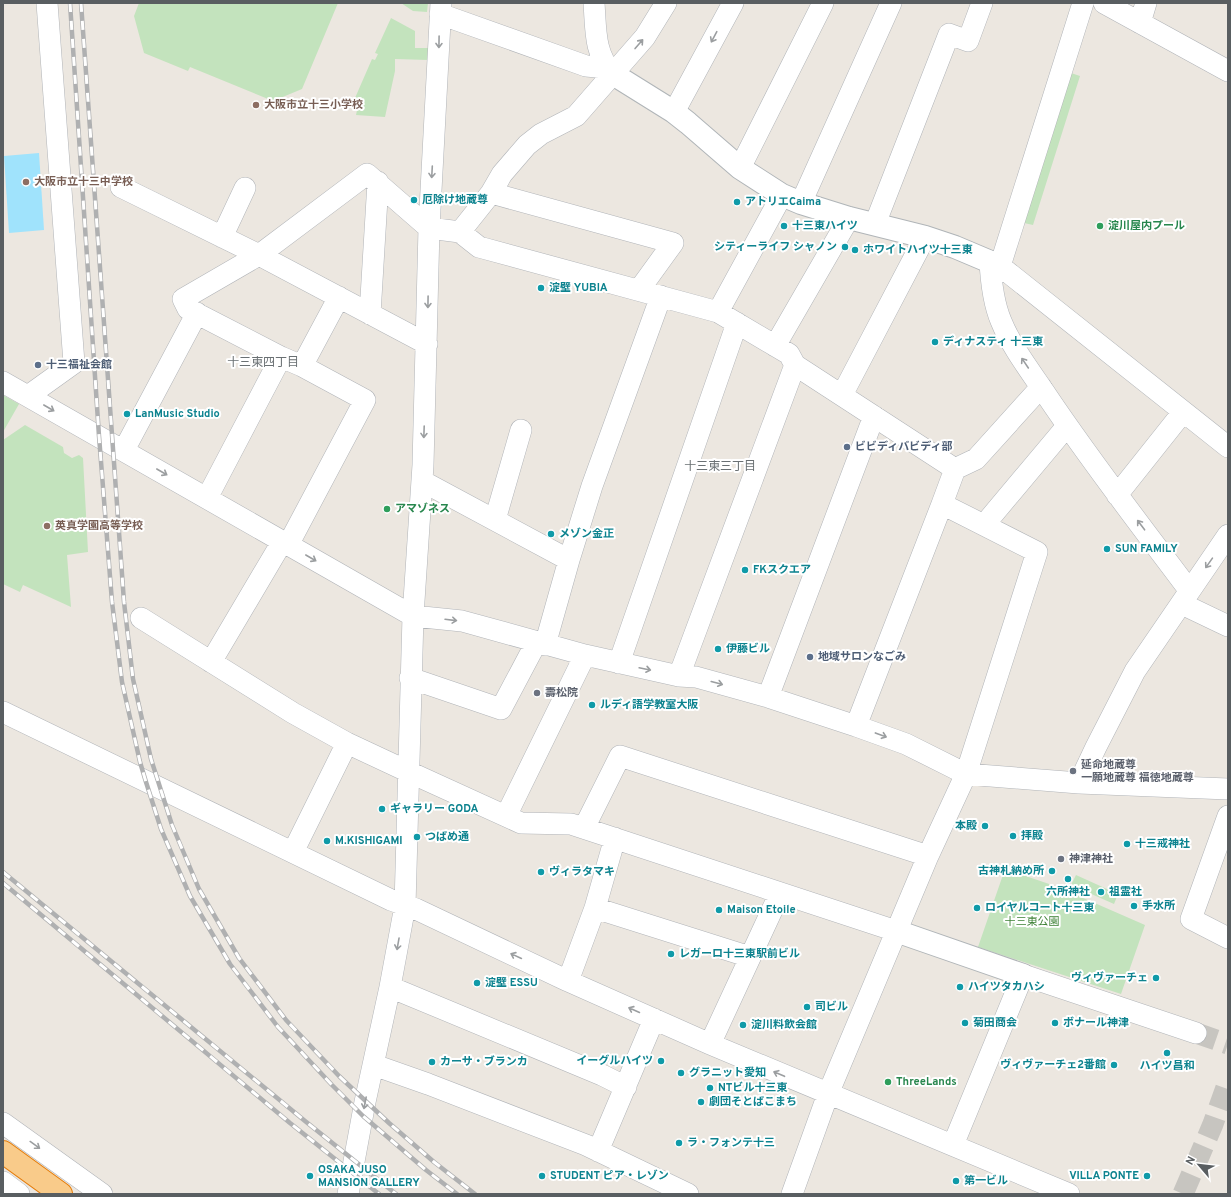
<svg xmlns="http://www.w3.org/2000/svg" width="1231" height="1197" font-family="Overpass,'Noto Sans JP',sans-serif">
<rect width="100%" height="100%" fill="#ece7e0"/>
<!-- green -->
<path fill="#c3e3bd" d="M139 3H338L302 89 273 101 190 67 188 71 144 53 134 16Z
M401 3H428L427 12 413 11Z
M391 18 415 31V48H428V60L395 59V71L385 117 356 115 359 101 355 98 372 59 375 60 378 54 375 53Z
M1071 73 1080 76 1033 225 1024 223Z
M3 395 19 404 3 432Z
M25 425 63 447 64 453 72 458 79 455 83 458 88 552 67 555 71 607 23 585 20 592 3 584V440Z
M1005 869 1058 887 1145 925 1121 994 978 947Z
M1076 875 1118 894 1114 904 1071 885Z"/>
<!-- water -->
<path fill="#a0e3fc" d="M39 153 44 230 9 233 4 156Z"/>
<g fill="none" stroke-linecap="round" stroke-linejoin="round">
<!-- street-tunnel -->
<path stroke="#c7c5c0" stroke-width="21" stroke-dasharray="21 10" stroke-linecap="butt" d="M1196 1033 1228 1044
M1183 1194 1213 1124 1228 1082"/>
<defs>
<path id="street" d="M594 3C596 29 594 54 613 74
M1083 3 1000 266 1228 447
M1104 3 1228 71
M440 14 586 66 608 68
M1140 23 1146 3
M674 112 733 3
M740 168 823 3
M121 187 259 255 427 344
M491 193 673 243 639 290
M801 203 891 3
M875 224 949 34 968 41 982 3
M460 232 491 193 502 174 527 145 541 134 576 116 645 37 666 3
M222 237 245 188
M990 261C991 282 993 302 1001 321 1012 348 1031 372 1047 396 1092 463 1141 526 1189 590
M718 312 782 195
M370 314 378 182
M775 346 849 218
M302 366 339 297
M3 382 413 616 462 621 585 655 679 676 696 677 768 697 856 726 906 744 966 774 1079 783 1228 789
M842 395 925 237
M28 396 74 363 47 3
M124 450 197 313
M955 469 976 459 1041 387
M422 481 569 560
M1117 495 1183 412
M207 498 281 357
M495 520 521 430
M984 525 1067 426
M288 545 365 400 302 366 281 357 188 309 183 299 259 255 367 174 429 228 460 232 479 247 718 312 789 354 795 365 955 469 942 504 1037 552 966 774 928 856 828 1094 792 1194
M1182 604 1228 626
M141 618 293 713 347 743 409 772 521 823 571 824 896 931
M545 645 569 560 592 486 661 296
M211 662 282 542
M619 663 737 323
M679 676 795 365
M410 678 501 709 536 643
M768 697 874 416
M3 712 391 900 416 909 568 981 710 1044 1069 1194
M856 726 942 504
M1079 783 1096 747 1135 671 1228 535
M506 816 585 655
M1228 816 1191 919 1228 938
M584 828 620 756 928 856
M293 852 347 743
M595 908 750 957
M568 981 595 908 615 838
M390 987 602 1075 626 1087
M710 1044 780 893
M374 1065 428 1084 586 1145 688 1194
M3 1123 102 1194
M953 1145 1023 975 1196 1033
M598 1151 654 1019
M3 1182 19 1194
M348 1194 365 1102 390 987 405 906 413 616 423 465 429 228 441 3"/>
<path id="secondary" d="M613 74 674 112 688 123 740 168 782 195 801 203 849 218 925 237 955 247 1000 266
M896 931 1023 975"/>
<path id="highway" d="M3 1152 61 1194"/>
</defs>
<!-- street casing -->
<use href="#street" stroke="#b1b4b8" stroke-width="22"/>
<!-- secondary casing -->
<use href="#secondary" stroke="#b0b5b8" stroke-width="24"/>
<!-- highway casing -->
<use href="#highway" stroke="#e57b07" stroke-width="24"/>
<!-- street -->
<use href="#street" stroke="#fff" stroke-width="21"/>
<!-- secondary -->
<use href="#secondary" stroke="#fff" stroke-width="22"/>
<!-- highway -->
<use href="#highway" stroke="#f9cb8a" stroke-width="22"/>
<defs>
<path id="rail" d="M70 3 99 436 112 602 122 682 140 762 146 782 161 829 190 896 230 964 278 1027 332 1085 363 1116 426 1170 457 1194
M81 3 124 602 133 679 151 759 172 825 199 889 239 958 286 1020 339 1076 389 1123 434 1162 475 1194
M3 872 305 1121 396 1194
M3 883 290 1123 379 1194"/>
</defs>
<!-- rail casing -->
<use href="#rail" stroke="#afb0b1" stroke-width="4.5"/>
<!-- rail -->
<use href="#rail" stroke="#fff" stroke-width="3" stroke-dasharray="9" stroke-linecap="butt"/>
</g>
<!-- one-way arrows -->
<defs><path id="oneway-shaft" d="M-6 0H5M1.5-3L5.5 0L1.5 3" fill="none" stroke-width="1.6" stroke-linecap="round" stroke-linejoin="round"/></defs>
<g stroke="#9b9ea0">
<use href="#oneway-shaft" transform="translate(714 37) rotate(118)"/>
<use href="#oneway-shaft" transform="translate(439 42) rotate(91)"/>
<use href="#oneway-shaft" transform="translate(639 44) rotate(-49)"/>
<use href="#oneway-shaft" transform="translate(432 172) rotate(93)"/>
<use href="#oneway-shaft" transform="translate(428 302) rotate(91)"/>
<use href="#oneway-shaft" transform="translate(1025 363) rotate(-124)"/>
<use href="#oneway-shaft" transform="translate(49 408) rotate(30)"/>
<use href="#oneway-shaft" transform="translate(424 432) rotate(92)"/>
<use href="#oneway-shaft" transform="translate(162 472) rotate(30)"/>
<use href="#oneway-shaft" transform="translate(1141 525) rotate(-127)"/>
<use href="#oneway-shaft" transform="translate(311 558) rotate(30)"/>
<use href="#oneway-shaft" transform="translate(1209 563) rotate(125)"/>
<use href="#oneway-shaft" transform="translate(451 620) rotate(7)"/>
<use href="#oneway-shaft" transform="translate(645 669) rotate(12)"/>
<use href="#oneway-shaft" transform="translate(717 683) rotate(15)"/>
<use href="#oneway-shaft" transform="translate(881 735) rotate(20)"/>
<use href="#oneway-shaft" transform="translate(398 944) rotate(100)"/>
<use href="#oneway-shaft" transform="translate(516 956) rotate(-155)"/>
<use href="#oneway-shaft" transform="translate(634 1010) rotate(-156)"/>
<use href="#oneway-shaft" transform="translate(779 1074) rotate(-157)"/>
<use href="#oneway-shaft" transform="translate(365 1103) rotate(101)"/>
<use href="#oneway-shaft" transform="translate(35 1145) rotate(36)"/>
</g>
<!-- markers -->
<g fill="#8d6e63" stroke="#fff" stroke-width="1.5">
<circle cx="256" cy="105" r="4"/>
<circle cx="26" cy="182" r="4"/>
<circle cx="47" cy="526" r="4"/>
</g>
<g fill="#0f9aa8" stroke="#fff" stroke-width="1.5">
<circle cx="414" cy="200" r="4"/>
<circle cx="737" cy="202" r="4"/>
<circle cx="784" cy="226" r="4"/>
<circle cx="845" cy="247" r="4"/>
<circle cx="855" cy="250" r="4"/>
<circle cx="541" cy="288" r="4"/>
<circle cx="935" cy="342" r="4"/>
<circle cx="127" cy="414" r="4"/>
<circle cx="551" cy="534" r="4"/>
<circle cx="1107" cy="549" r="4"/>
<circle cx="745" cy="570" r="4"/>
<circle cx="718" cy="649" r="4"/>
<circle cx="592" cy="705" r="4"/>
<circle cx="382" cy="809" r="4"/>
<circle cx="985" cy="826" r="4"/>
<circle cx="1013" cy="836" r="4"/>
<circle cx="417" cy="837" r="4"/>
<circle cx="327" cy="841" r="4"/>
<circle cx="1127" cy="844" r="4"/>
<circle cx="1052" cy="871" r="4"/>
<circle cx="541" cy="872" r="4"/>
<circle cx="1068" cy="879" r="4"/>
<circle cx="1101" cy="892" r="4"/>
<circle cx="1134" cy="906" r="4"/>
<circle cx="977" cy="908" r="4"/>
<circle cx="719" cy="910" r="4"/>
<circle cx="671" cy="954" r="4"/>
<circle cx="1156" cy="978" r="4"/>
<circle cx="477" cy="983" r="4"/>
<circle cx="960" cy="987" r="4"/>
<circle cx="807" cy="1007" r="4"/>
<circle cx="965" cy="1023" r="4"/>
<circle cx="1055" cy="1023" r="4"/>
<circle cx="743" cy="1025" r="4"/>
<circle cx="1167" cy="1053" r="4"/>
<circle cx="661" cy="1061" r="4"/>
<circle cx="432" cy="1062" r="4"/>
<circle cx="1114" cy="1065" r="4"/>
<circle cx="681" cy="1073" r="4"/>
<circle cx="710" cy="1088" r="4"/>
<circle cx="701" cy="1102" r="4"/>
<circle cx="679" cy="1143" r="4"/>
<circle cx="310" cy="1176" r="4"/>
<circle cx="542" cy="1176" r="4"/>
<circle cx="1147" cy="1176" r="4"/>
<circle cx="956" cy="1181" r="4"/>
</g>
<g fill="#2e9e5b" stroke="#fff" stroke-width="1.5">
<circle cx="1100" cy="226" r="4"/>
<circle cx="387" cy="509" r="4"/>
<circle cx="888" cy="1082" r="4"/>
</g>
<g fill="#5c6f8a" stroke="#fff" stroke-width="1.5">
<circle cx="38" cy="365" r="4"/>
<circle cx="847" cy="447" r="4"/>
<circle cx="810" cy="657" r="4"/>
</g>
<g fill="#6b7280" stroke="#fff" stroke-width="1.5">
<circle cx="537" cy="693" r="4"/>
<circle cx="1073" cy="771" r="4"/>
<circle cx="1061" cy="859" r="4"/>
</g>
<g text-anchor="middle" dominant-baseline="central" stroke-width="4" stroke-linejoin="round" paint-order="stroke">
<!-- education labels -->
<g font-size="11" font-weight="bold" fill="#785e54" stroke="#fff" text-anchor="start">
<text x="264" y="105">大阪市立十三小学校</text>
<text x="34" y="182">大阪市立十三中学校</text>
<text x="55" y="526">英真学園高等学校</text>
</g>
<!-- culture labels -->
<g font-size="11" font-weight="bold" fill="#0d838f" stroke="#fff" text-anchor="start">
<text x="422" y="200">厄除け地蔵尊</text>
<text x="745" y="202">アトリエCaima</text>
<text x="792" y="226">十三東ハイツ</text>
<text x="837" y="247" text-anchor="end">シティーライフ シャノン</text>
<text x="863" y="250">ホワイトハイツ十三東</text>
<text x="549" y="288">淀壁 YUBIA</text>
<text x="943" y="342">ディナスティ 十三東</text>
<text x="135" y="414">LanMusic Studio</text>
<text x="559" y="534">メゾン金正</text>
<text x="1115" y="549">SUN FAMILY</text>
<text x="753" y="570">FKスクエア</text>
<text x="726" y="649">伊藤ビル</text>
<text x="600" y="705">ルディ語学教室大阪</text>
<text x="390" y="809">ギャラリー GODA</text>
<text x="977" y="826" text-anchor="end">本殿</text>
<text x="1021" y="836">拝殿</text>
<text x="425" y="837">つばめ通</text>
<text x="335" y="841">M.KISHIGAMI</text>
<text x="1135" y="844">十三戒神社</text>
<text x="1044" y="871" text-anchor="end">古神札納め所</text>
<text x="549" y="872">ヴィラタマキ</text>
<text x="1068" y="892" text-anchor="middle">六所神社</text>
<text x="1109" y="892">祖霊社</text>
<text x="1142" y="906">手水所</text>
<text x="985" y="908">ロイヤルコート十三東</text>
<text x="727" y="910">Maison Etoile</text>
<text x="679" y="954">レガーロ十三東駅前ビル</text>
<text x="1148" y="978" text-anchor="end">ヴィヴァーチェ</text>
<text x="485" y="983">淀壁 ESSU</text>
<text x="968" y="987">ハイツタカハシ</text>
<text x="815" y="1007">司ビル</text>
<text x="973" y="1023">菊田商会</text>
<text x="1063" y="1023">ボナール神津</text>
<text x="751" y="1025">淀川料飲会館</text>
<text x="653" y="1061" text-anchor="end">イーグルハイツ</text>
<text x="440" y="1062">カーサ・ブランカ</text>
<text x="1106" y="1065" text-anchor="end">ヴィヴァーチェ2番館</text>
<text x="1167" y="1066" text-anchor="middle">ハイツ昌和</text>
<text x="689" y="1073">グラニット愛知</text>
<text x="718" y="1088">NTビル十三東</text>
<text x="709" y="1102">劇団そとばこまち</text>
<text x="687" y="1143">ラ・フォンテ十三</text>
<text x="318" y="1170">OSAKA JUSO<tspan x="318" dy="13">MANSION GALLERY</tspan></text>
<text x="550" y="1176">STUDENT ピア・レゾン</text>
<text x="1139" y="1176" text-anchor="end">VILLA PONTE</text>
<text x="964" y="1181">第一ビル</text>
</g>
<!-- leisure labels -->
<g font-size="11" font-weight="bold" fill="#27864d" stroke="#fff" text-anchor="start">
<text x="1108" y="226">淀川屋内プール</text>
<text x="395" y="509">アマゾネス</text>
<text x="896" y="1082">ThreeLands</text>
</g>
<!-- service labels -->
<g font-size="11" font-weight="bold" fill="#4e5e75" stroke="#fff" text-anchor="start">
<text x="46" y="365">十三福祉会館</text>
<text x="855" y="447">ビビディバビディ部</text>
<text x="818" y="657">地域サロンなごみ</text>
</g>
<!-- worship labels -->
<g font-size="11" font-weight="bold" fill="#5b616d" stroke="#fff" text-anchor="start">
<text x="545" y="693">壽松院</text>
<text x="1081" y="765">延命地蔵尊<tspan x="1081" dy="13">一願地蔵尊 福徳地蔵尊</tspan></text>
<text x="1069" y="859">神津神社</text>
</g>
<!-- park labels -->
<g font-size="11" fill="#3f8237" stroke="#fff">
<text x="1032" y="922">十三東公園</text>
</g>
<!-- neighbourhood labels -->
<g font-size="12" fill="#6a7073" stroke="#fff">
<text x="263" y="363">十三東四丁目</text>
<text x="720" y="467">十三東三丁目</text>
</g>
</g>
<!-- border -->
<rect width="1231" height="1197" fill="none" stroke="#595e61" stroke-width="8"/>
<!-- north arrow -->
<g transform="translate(1199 1165) rotate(298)" stroke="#ffffff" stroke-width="3" paint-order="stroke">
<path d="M0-3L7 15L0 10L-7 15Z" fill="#595e61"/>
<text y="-6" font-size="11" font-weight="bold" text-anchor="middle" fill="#595e61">N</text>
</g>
</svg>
